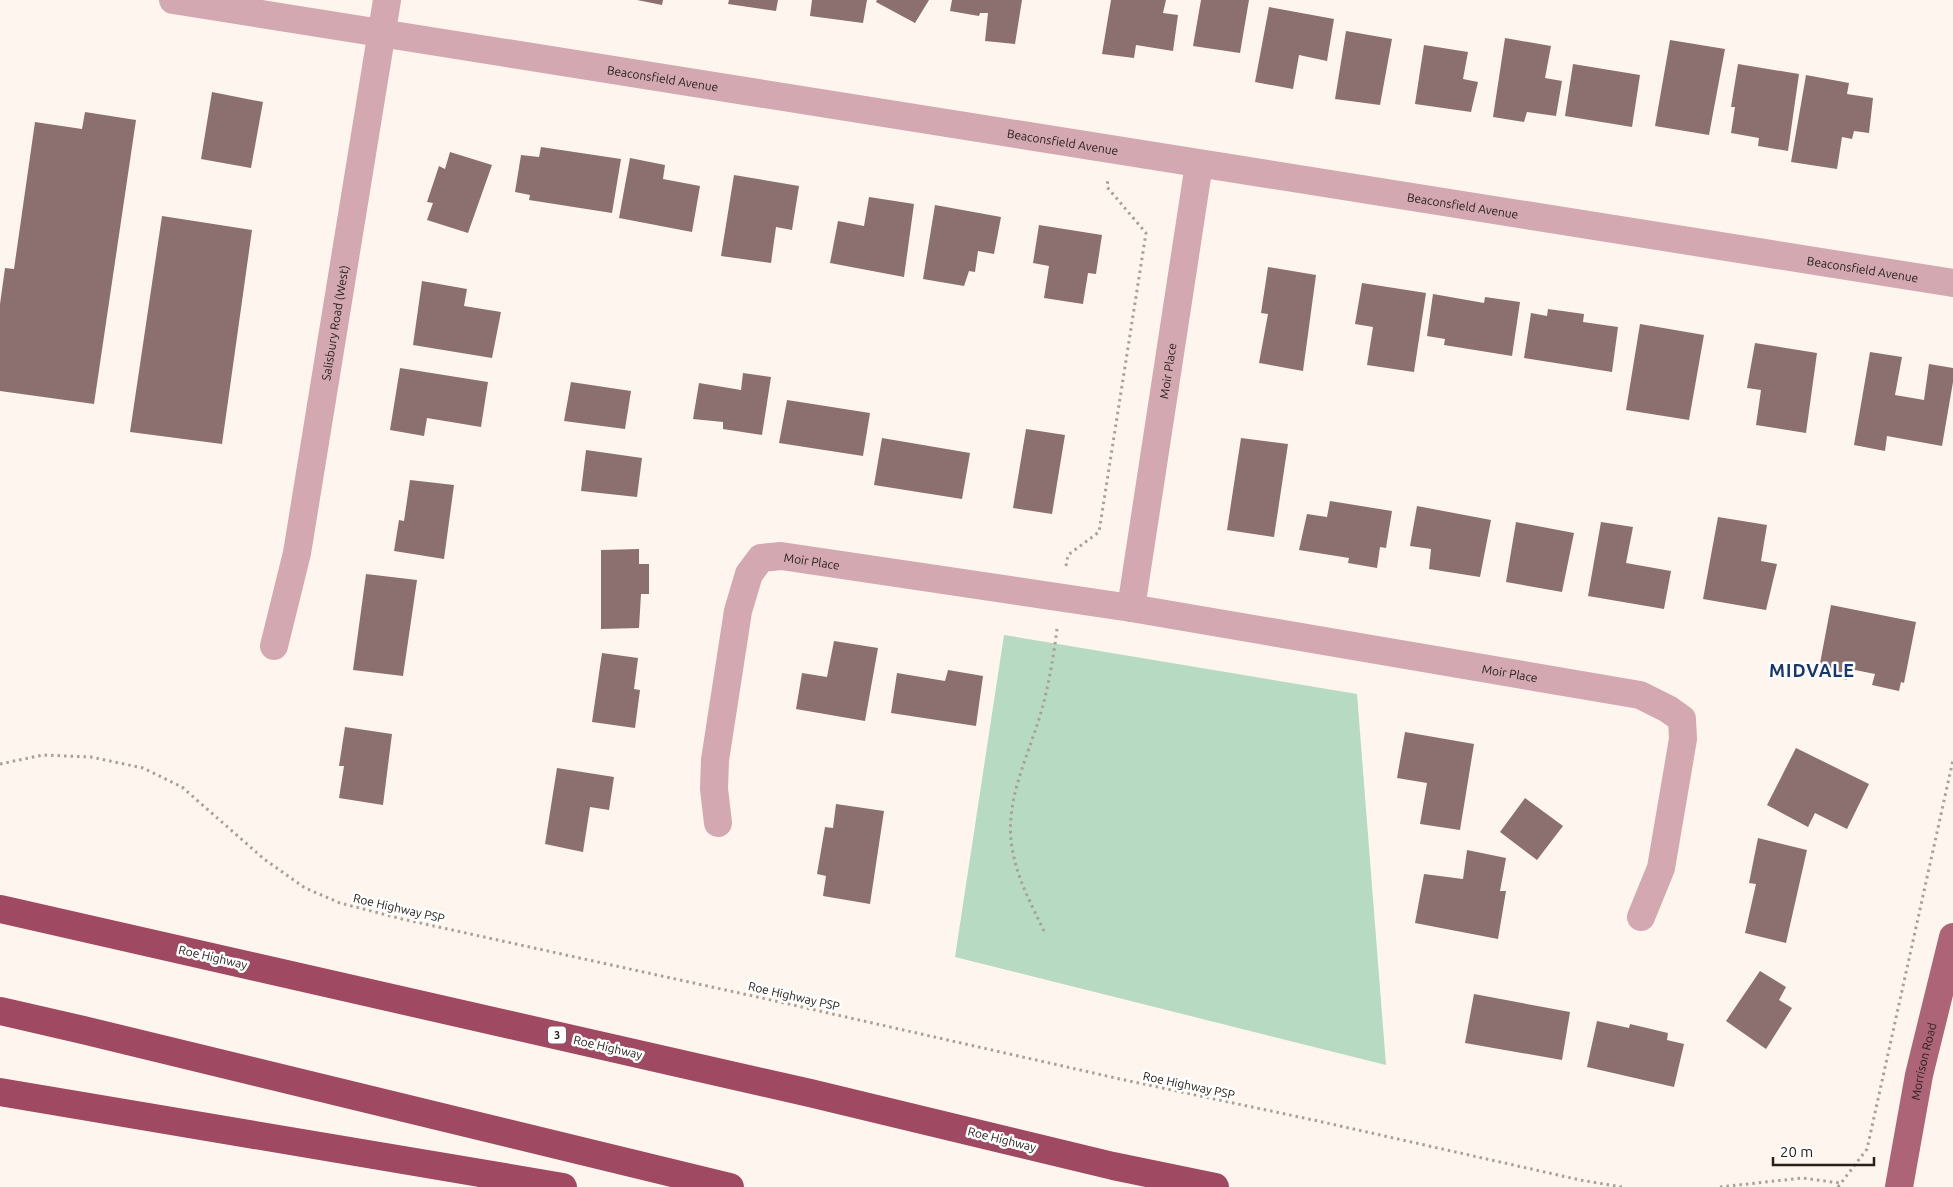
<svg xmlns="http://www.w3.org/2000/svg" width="1953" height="1187" font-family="Ubuntu,sans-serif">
<rect width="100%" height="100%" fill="#fef6ee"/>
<!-- green -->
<path fill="#b7dac2" d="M1004 635 1357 694 1386 1065 955 957Z"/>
<!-- building -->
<path fill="#8b706f" d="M637 0H663L662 5Z
M729 0H778L776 11 728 4Z
M812 0H867L863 23 810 16Z
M877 0H929L915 23 876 2Z
M952 0H1022L1015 44 985 41 988 13H980L979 16 950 11Z
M1111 0H1166L1163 13 1178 15 1173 51 1136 45 1134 58 1102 54Z
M1201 0H1249L1240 53 1193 46Z
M1269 7 1334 19 1327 61 1299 55 1293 89 1255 82Z
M1346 31 1392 39 1380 105 1335 99Z
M1505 38 1551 46 1545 78 1562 81 1556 116 1527 112 1524 122 1493 117Z
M1670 40 1725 49 1709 135 1655 126Z
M1424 45 1468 52 1463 79 1478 82 1471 112 1415 104Z
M1573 64 1640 75 1632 127 1565 116Z
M1738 64 1799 74 1788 151 1758 146 1759 138 1731 133 1735 107H1731Z
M1806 75 1849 83 1847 94 1873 98 1869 133 1854 131 1852 139 1842 137 1837 169 1791 162Z
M212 92 263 102 251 168 201 159Z
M85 112 136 120 94 404 0 391V304L5 268 14 269 35 122 82 129Z
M541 147 621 159 612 213 529 200 530 195 515 192 521 155 539 157Z
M450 152 492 165 468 233 427 220 433 203 427 202 439 166 445 169Z
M630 158 665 165 663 179 700 186 692 232 619 218Z
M734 175 799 186 792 230 776 227 771 263 721 256Z
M869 197 914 204 904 277 830 263 838 221 864 226Z
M935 205 1001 217 994 254 978 251 975 272 969 271 964 286 923 279Z
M162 216 252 230 222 444 130 432Z
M1039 225 1102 235 1096 274 1088 273 1083 304 1044 298 1049 266 1033 263Z
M1268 267 1316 275 1303 371 1259 363 1268 314 1261 313Z
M422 281 467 289 464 306 501 312 492 358 413 345Z
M1362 283 1426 293 1414 372 1367 365 1373 327 1355 324Z
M1433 294 1484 303 1485 297 1520 302 1512 356 1444 345 1445 339 1427 336Z
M1548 309 1584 314 1583 322 1618 327 1612 372 1524 358 1531 313 1547 316Z
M1640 324 1704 335 1689 420 1626 410Z
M1755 343 1817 353 1806 433 1756 425 1761 390 1747 388Z
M1870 352 1902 357 1895 395 1924 400 1929 364 1953 368V382L1942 446 1887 436 1885 451 1854 445Z
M400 368 488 382 481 427 427 418 424 436 390 430Z
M743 373 771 377 762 435 723 429V422L693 419 699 383 741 390Z
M571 382 631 391 625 429 564 421Z
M787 400 870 413 863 456 779 443Z
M1026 429 1065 435 1052 514 1013 508Z
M882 438 970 453 962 499 874 485Z
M1241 438 1288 444 1274 537 1227 530Z
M586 450 642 458 637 497 581 491Z
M410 480 454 485 444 559 394 551 399 520 404 521Z
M1330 501 1392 511 1386 548 1380 547 1377 568 1348 563 1349 558 1299 550 1307 514 1327 517Z
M1417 506 1491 520 1480 577 1429 569 1431 549 1410 546Z
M1718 517 1767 525 1761 561 1777 564 1766 610 1703 599Z
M1516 522 1574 533 1562 592 1506 582Z
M1601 522 1633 527 1626 563 1671 571 1664 609 1588 596Z
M639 549V564H649V594H641L639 628 601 629V550Z
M366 574 417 580 403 676 353 670Z
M1831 605 1916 622 1904 683 1901 682 1899 691 1872 685 1875 674 1850 669 1847 680 1818 674Z
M834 641 878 648 865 721 796 709 802 673 827 677Z
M602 653 638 658 634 689 640 690 635 728 592 722Z
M948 670 983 676 976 726 891 713 897 673 945 681Z
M345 727 392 734 383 805 339 798 344 766H339Z
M1405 732 1474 744 1460 830 1420 824 1427 783 1397 778Z
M1796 748 1869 784 1847 829 1815 813 1808 827 1767 805Z
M557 768 614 777 609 810 590 807 583 852 545 844Z
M1525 798 1563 826 1537 860 1500 832Z
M836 804 884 811 870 904 823 896 826 876 817 874 825 827 833 828Z
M1758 838 1807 850 1786 943 1745 933 1756 884 1749 883Z
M1467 850 1506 858 1500 891H1506L1498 939 1415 923 1424 874 1463 879Z
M1760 971 1786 987 1779 1000 1792 1008 1766 1049 1726 1021Z
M1474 994 1570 1012 1562 1060 1465 1043Z
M1597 1021 1629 1028 1630 1024 1668 1033 1667 1040 1684 1044 1674 1087 1587 1067Z"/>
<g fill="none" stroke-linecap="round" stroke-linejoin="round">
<!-- path -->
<path stroke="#a8a199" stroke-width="3" stroke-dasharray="2.5 4" stroke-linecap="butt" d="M1066 566 1068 555 1099 532 1146 233 1107 187 1108 179
M0 764 43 755 91 757 143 768 182 787 264 859 305 888 340 903 402 919 762 998 1120 1079 1318 1121 1580 1180 1622 1187
M1044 931C1032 906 1018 880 1013 853 1003 806 1025 764 1039 719 1048 690 1053 660 1057 629
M1720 1187 1802 1178 1840 1183
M1838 1187 1867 1149 1953 760"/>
<!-- street -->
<g stroke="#d3a8b1" stroke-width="28">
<path id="s1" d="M173 0 1953 283"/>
<path id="s2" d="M1131 608 1199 164"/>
<path id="s3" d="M274 646 297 553 387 0"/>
<path id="s4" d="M718 823 714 789 715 760 738 611 749 574 761 558 781 556 1131 608 1640 695 1668 709 1682 719 1683 739 1661 868 1641 917"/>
</g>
<!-- primary -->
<path stroke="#ae6477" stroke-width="28" id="s5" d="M1899 1187 1919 1075 1953 937"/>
<!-- highway -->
<path stroke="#9f4a62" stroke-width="28" d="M0 909 810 1093 1113 1166 1215 1187
M0 1011 83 1030 730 1187
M0 1092 563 1187"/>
</g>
<g text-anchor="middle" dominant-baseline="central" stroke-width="5" stroke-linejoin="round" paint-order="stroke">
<!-- shield labels -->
<rect fill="#fff" stroke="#68645f" stroke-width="1" x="548" y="1026.5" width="18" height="17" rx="4"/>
<g font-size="11" font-weight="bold" fill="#28211a">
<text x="557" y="1035">3</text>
</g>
<!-- street labels -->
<g font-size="12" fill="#28211a" stroke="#fff">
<text stroke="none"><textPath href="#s1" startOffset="496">Beaconsfield Avenue</textPath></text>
<text stroke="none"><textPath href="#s1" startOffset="901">Beaconsfield Avenue</textPath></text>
<text stroke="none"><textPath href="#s1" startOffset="1306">Beaconsfield Avenue</textPath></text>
<text stroke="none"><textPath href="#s1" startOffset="1711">Beaconsfield Avenue</textPath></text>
<text stroke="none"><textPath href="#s3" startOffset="329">Salisbury Road (West)</textPath></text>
<text stroke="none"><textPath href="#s2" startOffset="240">Moir Place</textPath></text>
<text stroke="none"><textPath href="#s4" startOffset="324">Moir Place</textPath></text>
<text stroke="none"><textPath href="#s4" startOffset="1031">Moir Place</textPath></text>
<text transform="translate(399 908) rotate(13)">Roe Highway PSP</text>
<text transform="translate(213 957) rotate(13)">Roe Highway</text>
<text transform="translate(794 996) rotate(13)">Roe Highway PSP</text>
<text transform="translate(608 1047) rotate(13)">Roe Highway</text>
<text stroke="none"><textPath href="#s5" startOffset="128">Morrison Road</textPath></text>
<text transform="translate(1189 1085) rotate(12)">Roe Highway PSP</text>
<text transform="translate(1002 1139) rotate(14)">Roe Highway</text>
</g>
<!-- district labels -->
<g font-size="18" font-weight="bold" letter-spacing="1" fill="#19376c" stroke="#fff">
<text x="1812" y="670">MIDVALE</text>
</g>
</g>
<!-- scale -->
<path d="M1773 1157v8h101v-8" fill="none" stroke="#28211a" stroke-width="2.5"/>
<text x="1780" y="1157" font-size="15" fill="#28211a" stroke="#ffffff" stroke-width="4" paint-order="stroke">20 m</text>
</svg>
